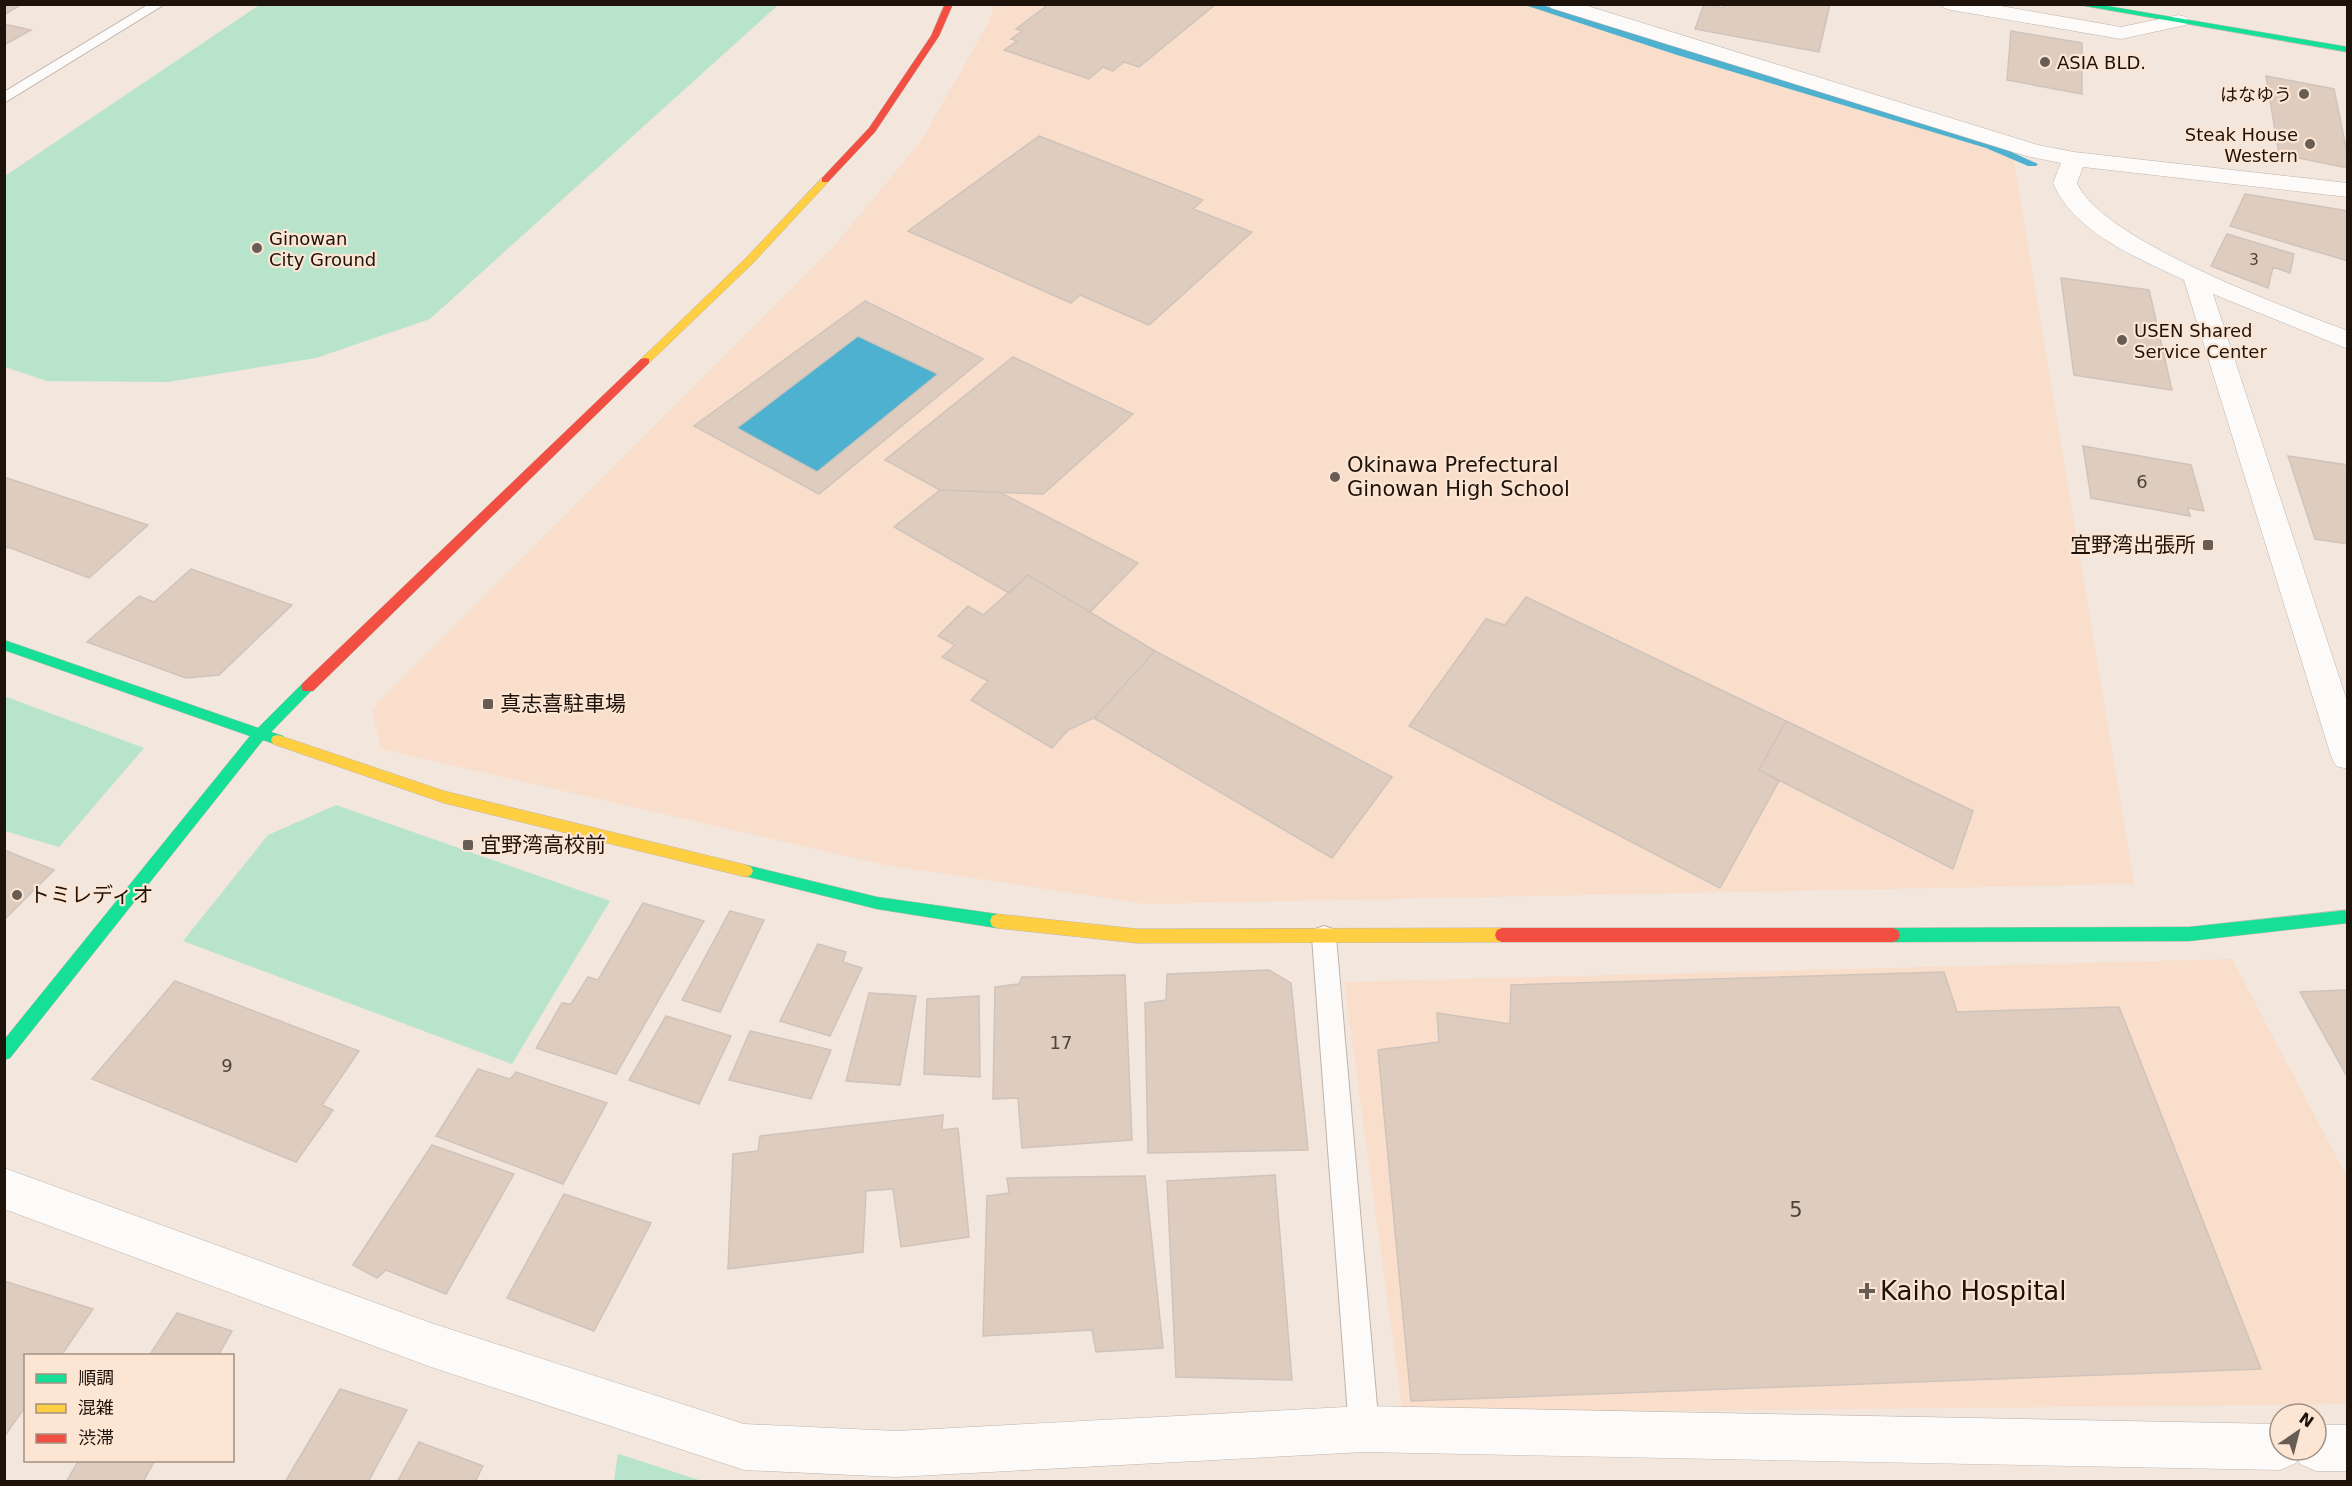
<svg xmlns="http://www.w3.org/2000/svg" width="2352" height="1486" font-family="'DejaVu Sans','Noto Sans JP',sans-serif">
<rect width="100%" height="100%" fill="#f3e6dd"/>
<!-- built -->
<path fill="#f8decb" d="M995 5H1529L2012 149 2134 884 1146 904 885 865 381 749 372 709 835 245 921 141 988 24Z
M2232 959 2347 1177V1404L1403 1414 1344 982Z"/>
<!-- green -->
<path fill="#b7e4cb" d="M261 4H778V5L430 319 316 358 168 382 47 381 5 367V176Z
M4 696 144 748 59 847 5 831Z
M336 805 610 901 512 1064 183 941 268 835Z
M618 1454H619L702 1481H614Z"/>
<!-- water -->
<path fill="#4eb1d0" d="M858 336 938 374 817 472 737 428Z"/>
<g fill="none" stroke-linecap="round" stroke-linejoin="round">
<!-- stream -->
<path fill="#4eb1d0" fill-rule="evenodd" d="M1522 4H1539L1994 144 2038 164 2036 166H2028L1986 148 1677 55Z"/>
</g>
<!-- building -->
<path fill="#decdbf" stroke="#cfc3bb" stroke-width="1.5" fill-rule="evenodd" d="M4 4H22L4 15Z
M1049 4H1216L1139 67 1124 62 1113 71 1103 67 1089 79 1004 50 1017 41 1011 39 1022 31 1016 29Z
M1704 4 1723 8 1724 4H1830L1819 52 1695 29Z
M4 24 31 30 4 45Z
M2011 31 2082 43V94L2007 80Z
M2266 76 2334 89 2348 157V168L2279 154Z
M1039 136 1203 200 1193 209 1252 232 1149 325 1080 295 1071 303 908 231Z
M2245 194 2348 211V261L2230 226Z
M2227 234 2294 254 2290 273 2273 267 2268 288 2211 266Z
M2061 278 2149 290 2172 390 2074 375Z
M865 301 983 359 819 494 694 426ZM858 336 938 374 817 472 737 428Z
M1013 357 1133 414 1043 494 940 490 885 460Z
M2083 446 2191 465 2204 511 2188 508 2190 516 2091 498Z
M2288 456 2348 465V544L2315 539Z
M4 477 148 525 89 578 8 547 4 549Z
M940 490 999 492 1138 563 1090 612 1028 575 1009 593 894 527Z
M191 569 292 605 219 675 186 678 87 642 139 596 154 602Z
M1028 575 1155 651 1094 718 1068 730 1052 748 971 700 988 681 942 657 955 645 938 636 968 606 983 615Z
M1526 597 1786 721 1759 770 1779 781 1720 888 1409 726 1486 619 1505 625Z
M1155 651 1392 777 1332 858 1094 718Z
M1786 721 1973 811 1953 869 1759 770Z
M4 850 54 870 4 920Z
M643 903 704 921 616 1074 536 1048 562 1003 571 1004 588 977 598 980Z
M730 911 764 920 720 1012 682 1000Z
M818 944 846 952 843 962 862 968 830 1036 780 1021Z
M1269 970 1291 983 1308 1150 1148 1153 1145 1003 1166 1000 1167 974Z
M1944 972 1957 1012 2119 1007 2261 1369 1411 1401 1378 1050 1439 1042 1437 1013 1510 1024 1511 985Z
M1125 975 1132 1140 1022 1148 1018 1098 993 1099 995 987 1019 984 1022 977Z
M175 981 359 1051 322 1105 333 1110 296 1162 92 1079Z
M2345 990 2348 993V1078L2300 992Z
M869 993 916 996 900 1085 846 1081Z
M979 996 980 1077 924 1074 927 999Z
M666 1016 731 1036 699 1104 629 1080Z
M750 1031 831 1050 811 1099 729 1080Z
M478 1069 510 1079 516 1072 607 1103 563 1184 436 1136Z
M943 1115 942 1130 958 1128 969 1237 901 1247 893 1189 866 1191 863 1252 728 1269 733 1154 758 1151 760 1136Z
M432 1145 514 1174 446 1294 386 1270 377 1278 353 1265Z
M1275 1175 1292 1380 1176 1377 1167 1181Z
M1145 1176 1163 1348 1096 1352 1092 1330 983 1336 987 1196 1009 1193 1007 1178Z
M564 1194 651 1223 594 1331 507 1298Z
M4 1281 93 1309 61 1356H26V1406L4 1437Z
M177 1313 232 1331 218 1356H149Z
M340 1389 407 1410 368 1482H285Z
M419 1442 483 1466 475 1482H397Z
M79 1460H155L143 1482H66Z"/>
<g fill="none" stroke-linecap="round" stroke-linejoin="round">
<defs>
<path id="lane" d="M149 4H165L4 103V92Z
M1324 926 1333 929 1336 937 1379 1429 1375 1440 1364 1444 1353 1440 1349 1429 1312 937 1315 929Z"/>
<path id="street" d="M1548 4H1581L2038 145 2074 152 2348 183V197L2083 167 2077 183C2101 240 2287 308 2348 331V349L2213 294 2348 704V769L2336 766 2331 756 2184 280C2138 258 2074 233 2053 183L2061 163 2026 156 1551 8Z
M1941 4H1989L2121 27 2179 15 2186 17 2189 21 2186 25 2121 39 1951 10 1944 8Z
M4 1168 431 1323 744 1424 896 1431 1364 1406 2280 1424V1450H2316V1425H2348V1471H2316L2300 1464 2298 1459 2296 1463 2280 1470 1364 1452 896 1477 744 1470 431 1367 4 1209Z"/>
<path id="fast" d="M2074 4H2095L2348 47V52Z
M4 640 258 728 303 683H313L315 687 271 732 283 736 285 740 283 744 278 745 263 740 10 1058 4 1060V1040L250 736 4 650Z
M746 865 877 897 997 914 1002 916 1004 921 1002 926 997 928 877 909 741 875 739 871 741 867Z
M2348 910V923L2189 941 1893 942 1888 940 1886 935 1888 930 1893 928 2189 927Z"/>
<path id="slow" d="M822 178 830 180 753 263 649 363H641V359L745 259Z
M278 735 444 791 746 865 751 867 753 871 751 875 746 877 444 803 273 744 271 740 273 736Z
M997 914 1137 929 1502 928 1507 930 1509 935 1507 940 1502 942 1137 943 997 928 992 926 990 921 992 916Z"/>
<path id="jam" d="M945 4H953L939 36 875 132 828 182H822V178L869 128 931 36Z
M645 358 649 359V363L313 691H303L301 687 303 683 641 359Z
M1502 928H1893L1898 930 1900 935 1898 940 1893 942H1502L1497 940 1495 935 1497 930Z"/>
</defs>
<!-- lane casing -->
<use href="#lane" stroke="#beb3ab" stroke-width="2"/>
<!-- street casing -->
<use href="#street" stroke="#beb3ab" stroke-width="1"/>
<!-- fast casing -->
<use href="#fast" stroke="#beb3ab" stroke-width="1"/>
<!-- slow casing -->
<use href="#slow" stroke="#beb3ab" stroke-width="1"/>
<!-- jam casing -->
<use href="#jam" stroke="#beb3ab" stroke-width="1"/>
<!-- lane -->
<use href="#lane" fill="#fdfbfa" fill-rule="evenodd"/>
<!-- street -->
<use href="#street" fill="#fdfbfa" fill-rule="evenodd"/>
<!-- fast -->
<use href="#fast" fill="#16e098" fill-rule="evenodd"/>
<!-- slow -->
<use href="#slow" fill="#ffcf43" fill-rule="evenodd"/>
<!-- jam -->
<use href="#jam" fill="#f24e42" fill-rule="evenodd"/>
</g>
<!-- markers -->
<g fill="#685d54" stroke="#fde5d3" stroke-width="2">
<circle cx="2045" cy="62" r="6"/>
<circle cx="2304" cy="94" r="6"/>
<circle cx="2310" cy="144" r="6"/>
<circle cx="257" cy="248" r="6"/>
<circle cx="2122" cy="340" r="6"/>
<circle cx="1335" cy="477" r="6"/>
<rect x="2202" y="539" width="12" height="12" rx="3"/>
<rect x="482" y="698" width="12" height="12" rx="3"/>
<rect x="462" y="839" width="12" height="12" rx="3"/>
<circle cx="17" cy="895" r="6"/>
<path d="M1864 1282h6v6h6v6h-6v6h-6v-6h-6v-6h6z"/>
</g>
<g text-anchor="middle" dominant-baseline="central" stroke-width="4.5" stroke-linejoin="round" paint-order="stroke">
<!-- far-number labels -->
<g font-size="15" fill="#4e4239">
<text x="2254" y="260">3</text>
</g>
<!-- far-poi labels -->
<g font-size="18" fill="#1d130b" stroke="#fde5d3" text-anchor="start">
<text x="2057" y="62">ASIA BLD.</text>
<text x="2292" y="94" text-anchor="end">はなゆう</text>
<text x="2298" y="134" text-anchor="end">Steak House<tspan x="2298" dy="21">Western</tspan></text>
<text x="269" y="238">Ginowan<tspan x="269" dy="21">City Ground</tspan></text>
<text x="2134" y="330">USEN Shared<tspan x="2134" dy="21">Service Center</tspan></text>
</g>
<!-- number labels -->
<g font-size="18" fill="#4e4239">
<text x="2142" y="481">6</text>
<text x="1061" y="1042">17</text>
<text x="227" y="1065">9</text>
</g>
<!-- poi labels -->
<g font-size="21" fill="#1d130b" stroke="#fde5d3" text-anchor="start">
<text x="1347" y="465">Okinawa Prefectural<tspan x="1347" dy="24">Ginowan High School</tspan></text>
<text x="2196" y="545" text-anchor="end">宜野湾出張所</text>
<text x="500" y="704">真志喜駐車場</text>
<text x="480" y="845">宜野湾高校前</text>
<text x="29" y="895">トミレディオ</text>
</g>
<!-- near-number labels -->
<g font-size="21" fill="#4e4239">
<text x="1796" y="1210">5</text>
</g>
<!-- near-poi labels -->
<g font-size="26" fill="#1d130b" stroke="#fde5d3" text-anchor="start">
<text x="1880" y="1291">Kaiho Hospital</text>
</g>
</g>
<!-- border -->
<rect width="2352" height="1486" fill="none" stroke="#1d130b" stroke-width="12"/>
<!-- legend -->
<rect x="24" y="1354" width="210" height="108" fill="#fde5d3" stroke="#a39183" stroke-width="1.5"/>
<rect x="36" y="1374" width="30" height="9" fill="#16e098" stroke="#a39183" stroke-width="1.5"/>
<text x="78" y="1384" font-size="18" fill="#1d130b">順調</text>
<rect x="36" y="1404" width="30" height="9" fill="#ffcf43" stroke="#a39183" stroke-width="1.5"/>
<text x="78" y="1414" font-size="18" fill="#1d130b">混雑</text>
<rect x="36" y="1434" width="30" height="9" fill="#f24e42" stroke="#a39183" stroke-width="1.5"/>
<text x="78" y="1444" font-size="18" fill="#1d130b">渋滞</text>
<!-- north arrow -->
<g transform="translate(2298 1432) rotate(35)"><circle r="28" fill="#fde5d3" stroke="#a39183" stroke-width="1.5"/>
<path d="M0-4.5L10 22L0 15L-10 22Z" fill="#685d54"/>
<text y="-9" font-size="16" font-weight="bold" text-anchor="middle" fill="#1d130b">N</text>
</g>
</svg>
